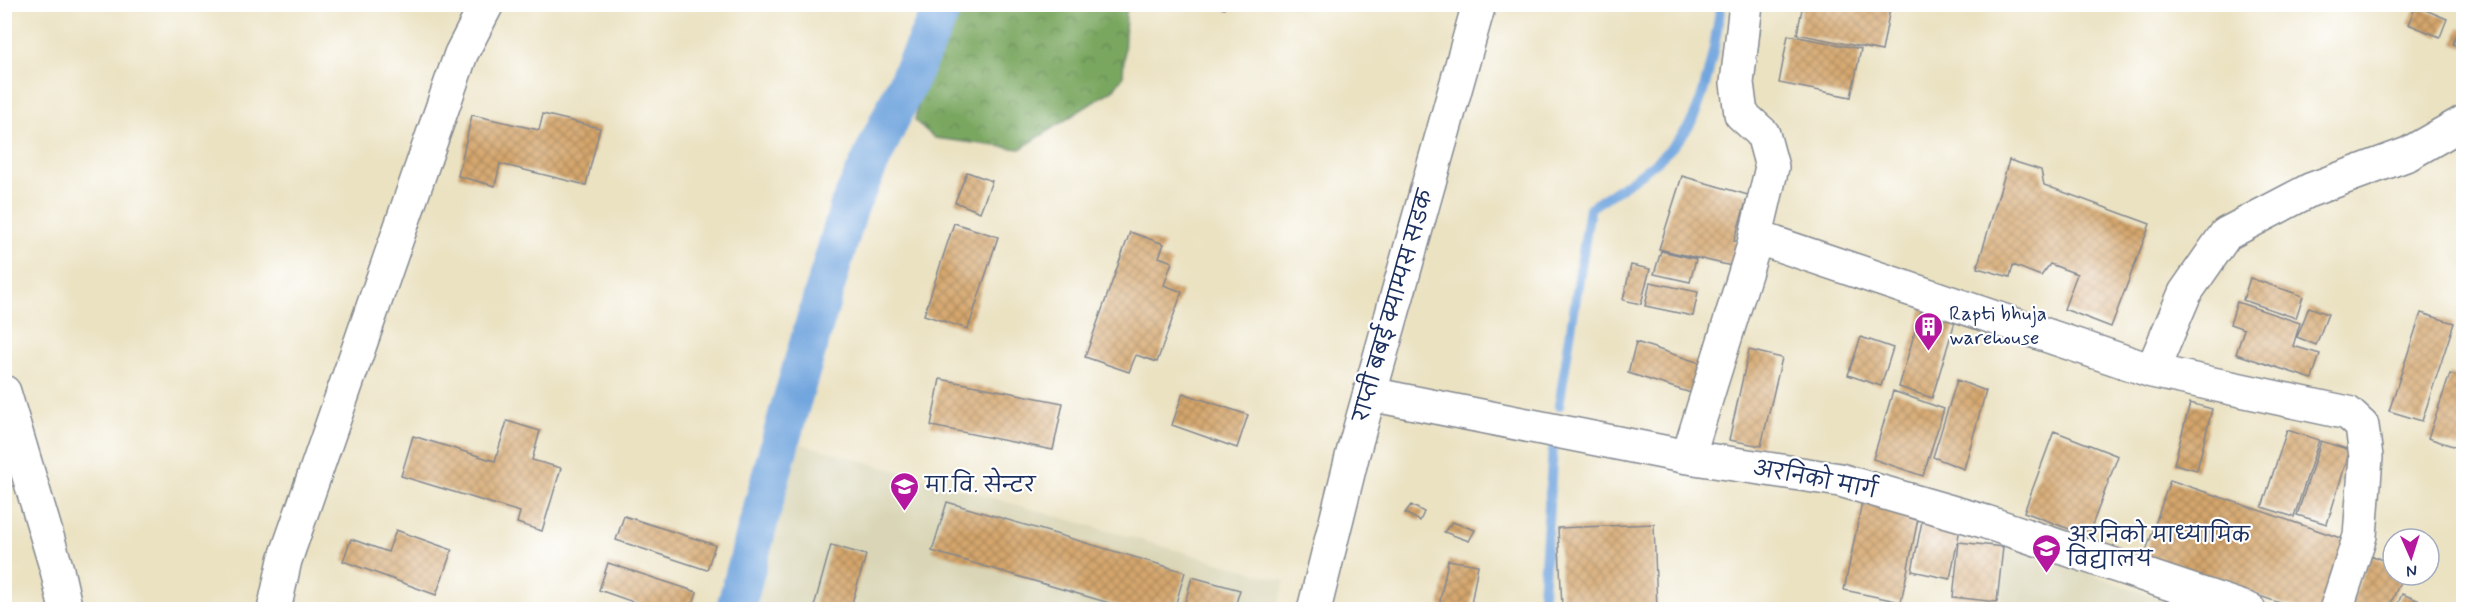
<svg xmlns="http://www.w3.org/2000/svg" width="2468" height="614" font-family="Mynerve,'Playpen Sans Deva',sans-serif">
<defs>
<pattern id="forest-crowns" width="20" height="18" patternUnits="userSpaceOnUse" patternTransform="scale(1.5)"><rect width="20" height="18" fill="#7aa761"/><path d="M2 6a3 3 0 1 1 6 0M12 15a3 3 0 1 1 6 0" fill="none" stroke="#638853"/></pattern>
<pattern id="building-cross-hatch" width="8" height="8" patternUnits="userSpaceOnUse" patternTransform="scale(1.5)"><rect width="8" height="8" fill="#d5a66c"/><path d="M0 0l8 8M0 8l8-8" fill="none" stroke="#ac885c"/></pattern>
</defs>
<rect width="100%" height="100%" fill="#fff"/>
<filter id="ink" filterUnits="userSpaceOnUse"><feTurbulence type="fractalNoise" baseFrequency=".0167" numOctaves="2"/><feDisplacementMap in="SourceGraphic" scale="12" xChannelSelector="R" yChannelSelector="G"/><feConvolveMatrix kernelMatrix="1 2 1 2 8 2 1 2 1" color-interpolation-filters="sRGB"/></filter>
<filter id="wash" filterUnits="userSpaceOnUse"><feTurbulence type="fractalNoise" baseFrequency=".008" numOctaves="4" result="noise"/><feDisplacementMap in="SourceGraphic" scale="24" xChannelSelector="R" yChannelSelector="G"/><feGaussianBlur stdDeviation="1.35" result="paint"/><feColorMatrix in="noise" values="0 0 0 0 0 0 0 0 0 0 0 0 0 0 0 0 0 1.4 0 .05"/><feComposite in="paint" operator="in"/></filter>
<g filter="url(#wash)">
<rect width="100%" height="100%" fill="#ebe2c2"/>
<!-- built -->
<path fill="#d9d5b6" d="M792 441 1285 581 1277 609 741 610Z
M2004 544 2191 609 1976 610 1977 604 2000 608Z"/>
<!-- forest -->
<path fill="url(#forest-crowns)" stroke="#4a6b60" stroke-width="1.5" d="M963 5H1130L1126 13 1123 76 1114 89 1020 149 935 138 915 121 920 90 944 49Z"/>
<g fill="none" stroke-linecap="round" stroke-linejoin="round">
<!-- stream -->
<path stroke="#72a6de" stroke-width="10" d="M1559 406 1590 208C1624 185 1663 163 1687 129 1706 101 1716 39 1721 4
M1542 610 1553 448"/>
<!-- canal -->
<path stroke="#72a6de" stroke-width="39" d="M735 610 787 417 849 207 944 4"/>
</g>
<g id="blocks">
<!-- building -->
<path fill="url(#building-cross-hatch)" d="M1211 4H1226L1224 9Z
M1803 4H1869L1890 9 1882 51 1797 34Z
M2416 6 2447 19 2440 37 2408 24Z
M2459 27 2464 29V48L2453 44Z
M1788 35 1861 49 1851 97 1779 83Z
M543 114 600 128 586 185 500 164 495 186 458 176 472 115 539 130Z
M2009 160 2041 170 2044 185 2150 224 2111 327 2064 309 2077 274 2050 264 2041 276 2013 265 2010 277 1977 268Z
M967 172 992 181 980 212 955 202Z
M1682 176 1748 195 1734 241 1742 242 1736 267 1659 249Z
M954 223 998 237 968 329 924 315Z
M1130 232 1164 244 1159 257 1172 262 1164 285 1182 292 1157 362 1136 355 1129 372 1085 357Z
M1661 251 1696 259 1690 282 1654 274Z
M1631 265 1650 269 1641 304 1623 300Z
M2250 278 2303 296 2296 318 2243 300Z
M1650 282 1698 292 1693 316 1645 306Z
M2237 302 2300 323 2293 346 2320 354 2312 379 2236 354 2244 329 2230 324Z
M1923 303 1957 315 1932 398 1899 387Z
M2309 307 2328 314 2316 345 2297 337Z
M2421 313 2454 323 2422 421 2389 411Z
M1861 337 1893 348 1881 386 1848 375Z
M1636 342 1703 364 1694 394 1628 373Z
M1749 350 1782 358 1761 446 1729 440Z
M2450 374 2464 378V441L2461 440 2459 448 2428 438Z
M940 379 1063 403 1053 450 931 426Z
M1957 380 1986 391 1964 469 1933 457Z
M1893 391 1944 409 1923 476 1873 459Z
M1183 393 1248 415 1237 448 1172 425Z
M2190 403 2212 409 2197 470 2174 464Z
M507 421 540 431 532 460 561 468 542 531 517 523 520 512 401 476 413 436 495 461Z
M2287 430 2319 440 2294 517 2262 507Z
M2054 431 2118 456 2088 536 2024 512Z
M2321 441 2350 450 2327 524 2297 515Z
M2170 480 2352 542 2329 610H2301L2144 557Z
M4 489 9 490 5 502H4Z
M947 502 1185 572 1174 610H1133L932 551Z
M1862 502 1919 514 1901 602 1844 590Z
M1411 505 1424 512 1420 521 1405 513Z
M624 516 715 545 707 570 616 540Z
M1923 516 1961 524 1950 579 1912 571Z
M1452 522 1475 530 1469 541 1444 532Z
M1654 524 1657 610H1597V606L1562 607 1558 528Z
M396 530 452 550 436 595 343 561 351 539 388 552Z
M1959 542 2003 547 1997 602 1953 597Z
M831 545 866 555 850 610H813Z
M2371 555 2393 565V575H2403L2388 610H2348Z
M1448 560 1478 565 1470 610H1451L1439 606Z
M608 563 697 592 691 610H656L599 590Z
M1192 577 1240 590 1234 610H1183Z
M2402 594 2420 601 2416 610H2395Z"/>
</g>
</g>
<g filter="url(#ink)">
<use href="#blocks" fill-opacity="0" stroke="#838890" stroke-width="1.5"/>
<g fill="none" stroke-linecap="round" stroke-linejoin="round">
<defs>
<path id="street" d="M1756 237 2152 371 2348 413 2362 426 2366 457 2360 536 2336 610
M2152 371 2185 293 2226 234 2310 190 2408 154 2464 122
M4 392 57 570 66 610
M1370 394 1688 457 1840 480 1986 522 2249 610
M1688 457 1753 248 1772 167 1763 134 1741 114 1737 83 1746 4
M274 610 285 560 461 54 487 4
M1314 610 1353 453 1479 4"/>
</defs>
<!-- street casing -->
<use href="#street" stroke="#838890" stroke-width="36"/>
<!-- street -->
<use href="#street" stroke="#fff" stroke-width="33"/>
</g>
</g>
<!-- icons -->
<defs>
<symbol id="building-pin" viewBox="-11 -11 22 30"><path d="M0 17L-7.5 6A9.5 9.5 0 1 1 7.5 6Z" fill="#b5179e" stroke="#fff"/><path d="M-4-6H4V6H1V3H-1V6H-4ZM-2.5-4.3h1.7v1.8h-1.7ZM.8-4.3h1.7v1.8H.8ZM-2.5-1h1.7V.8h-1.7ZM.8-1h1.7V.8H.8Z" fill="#fff"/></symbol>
<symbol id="school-pin" viewBox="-11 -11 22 30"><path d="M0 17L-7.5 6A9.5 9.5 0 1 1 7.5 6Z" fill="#b5179e" stroke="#fff"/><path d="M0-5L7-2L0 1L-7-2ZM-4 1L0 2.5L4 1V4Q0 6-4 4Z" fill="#fff"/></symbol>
</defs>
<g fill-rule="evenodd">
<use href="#building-pin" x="1912" y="310" width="33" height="45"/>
<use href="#school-pin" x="888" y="470" width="33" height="45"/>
<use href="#school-pin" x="2030" y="532" width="33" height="45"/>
</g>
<g text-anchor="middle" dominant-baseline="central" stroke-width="4.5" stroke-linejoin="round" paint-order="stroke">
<!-- street labels -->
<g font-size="21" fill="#1b2f5e" stroke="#fff">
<text transform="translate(1394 306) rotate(-74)">राप्ती बबई क्याम्पस सडक</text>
<text transform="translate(1815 480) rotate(11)">अरनिको मार्ग</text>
</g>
<!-- poi labels -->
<g font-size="21" fill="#1b2f5e" stroke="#fff" text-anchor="start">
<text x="1949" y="314">Rapti bhuja<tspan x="1949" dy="24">warehouse</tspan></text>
<text x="925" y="486">मा.वि. सेन्टर</text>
<text x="2067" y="536">अरनिको माध्यामिक<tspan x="2067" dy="24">विद्यालय</tspan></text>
</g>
</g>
<!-- margin -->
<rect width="2468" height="614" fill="none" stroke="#fff" stroke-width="24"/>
<!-- north arrow -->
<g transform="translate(2411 557) rotate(177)"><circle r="28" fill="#ffffff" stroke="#a4acbf" stroke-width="1.5"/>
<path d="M0-4.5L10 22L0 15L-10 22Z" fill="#b5179e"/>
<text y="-9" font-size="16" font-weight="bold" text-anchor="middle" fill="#1b2f5e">N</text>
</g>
</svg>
